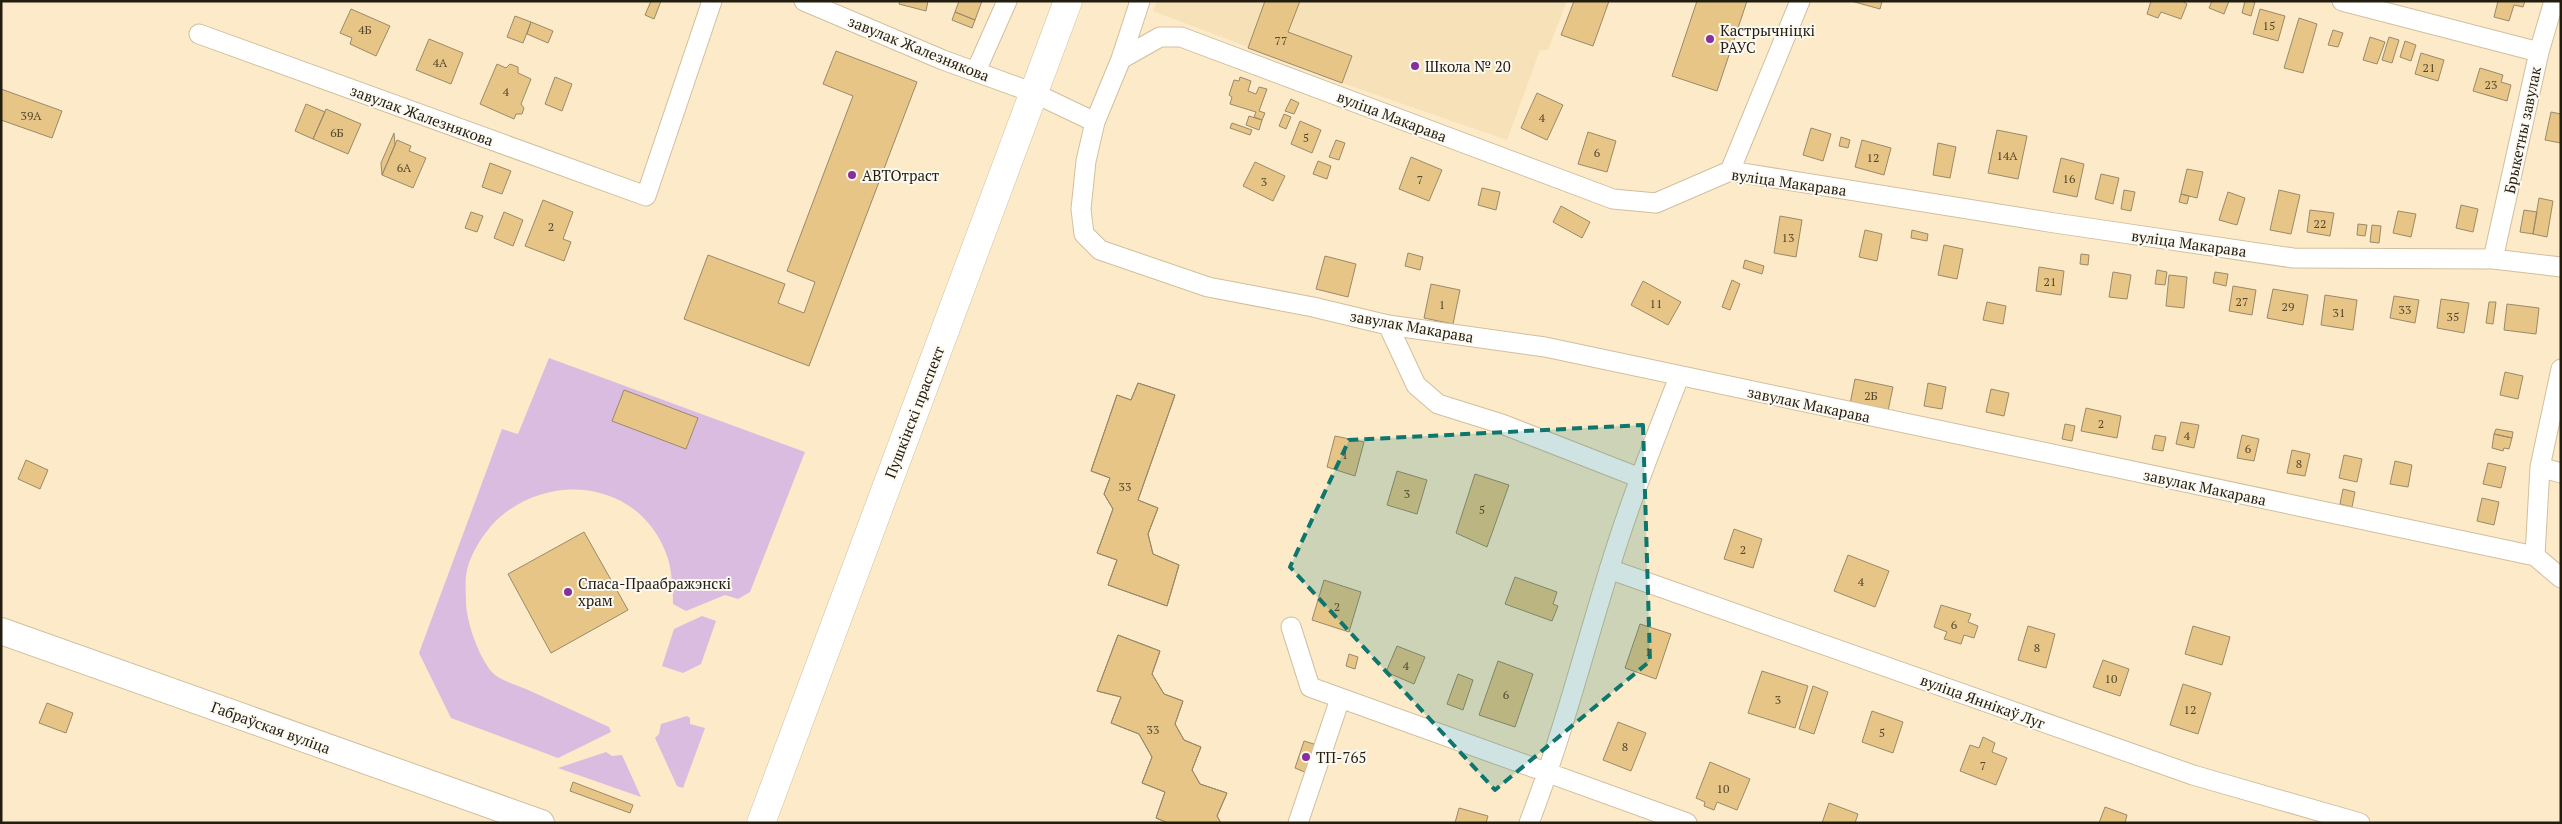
<svg xmlns="http://www.w3.org/2000/svg" width="2562" height="824" font-family="'PT Serif',serif">
<rect width="100%" height="100%" fill="#fceac8"/>
<!-- built -->
<path fill="#f7e1b8" d="M1157 1H1567L1548 50H1540L1507 140 1342 83 1153 11Z"/>
<!-- green -->
<path fill="#dabce0" d="M549 358 805 452 750 592 738 599 725 595 686 611 673 604C673 589 672 573 668 559 643 479 544 468 491 526 480 539 468 558 466 576 465 585 466 594 466 602 466 621 480 662 495 675 503 681 517 685 526 689 554 702 581 714 609 727L611 732 558 758 451 718 419 653 502 429 518 434Z
M702 616 716 621 701 664 683 673 662 666 674 629Z
M687 716 690 718V724L705 728 683 788 677 786 655 738 659 734 661 724Z
M606 752 612 756 622 755 641 797 558 768Z"/>
<!-- building -->
<path fill="#e7c586" stroke="#9a896a" d="M651 1H661L654 19 645 15Z
M900 1H928L926 11 899 4Z
M959 1H982L975 20 955 12Z
M1265 1H1300L1288 32 1352 56 1342 83 1248 48Z
M1574 1H1609L1593 46 1561 35Z
M1697 1H1747L1717 91 1672 76Z
M1851 1H1882L1880 9Z
M2151 1H2182L2187 4 2181 19 2161 12 2158 18 2147 14Z
M2212 1H2229L2224 14 2209 8Z
M2245 1 2255 2 2251 16 2242 13Z
M2498 1H2525L2523 7 2514 5 2509 21 2494 17Z
M351 9 390 26 376 56 350 44 352 38 340 33Z
M2260 9 2285 16 2278 41 2253 34Z
M955 12 975 20 972 28 952 20Z
M515 16 531 22 523 43 507 37Z
M2299 18 2317 24 2303 73 2284 68Z
M531 22 553 31 548 43 527 34Z
M2333 30 2343 33 2338 47 2328 45Z
M2370 37 2385 42 2377 64 2363 60Z
M2389 37 2399 40 2392 63 2382 60Z
M429 39 463 53 451 84 416 70Z
M2405 41 2416 45 2411 61 2400 57Z
M836 51 917 82 809 366 684 319 708 255 785 284 778 303 804 313 815 282 787 271 853 96 823 84Z
M2421 53 2444 60 2438 81 2415 74Z
M497 64 506 68 510 64 518 67V73L531 79 521 104 524 108 522 114H516L514 119 480 104Z
M2480 68 2503 75 2501 82 2511 85 2507 101 2473 91Z
M555 77 572 84 562 111 545 104Z
M1240 77 1251 81 1248 91 1256 94 1259 87 1267 89 1259 111 1265 113 1262 120 1254 117 1256 112 1230 104 1232 97 1229 95 1234 80 1239 81Z
M1 89 62 111 52 138 1 120Z
M1537 93 1563 105 1547 140 1521 128Z
M1291 99 1299 103 1294 114 1285 111Z
M306 104 325 112 313 139 295 131Z
M326 109 361 124 348 154 313 139Z
M2551 112 2561 114V143L2545 140Z
M1284 114 1291 117 1286 129 1279 126Z
M1249 116 1262 120 1259 130 1246 125Z
M1300 121 1321 130 1312 153 1291 144Z
M1232 123 1252 130 1250 135 1230 128Z
M1811 128 1831 134 1823 161 1803 155Z
M1997 130 2027 136 2018 179 1988 173Z
M1588 132 1616 141 1607 172 1578 164Z
M394 133 395 145 382 175 381 163Z
M1841 137 1850 140 1848 148 1839 146Z
M397 140 411 146 409 151 426 158 413 188 382 175Z
M1336 140 1345 143 1339 160 1329 157Z
M1862 140 1891 148 1884 175 1855 167Z
M1938 143 1956 147 1950 178 1933 175Z
M1411 157 1442 170 1429 201 1399 189Z
M2061 158 2084 164 2077 197 2053 192Z
M1318 161 1331 166 1327 179 1313 174Z
M1255 162 1285 176 1273 201 1243 186Z
M490 163 511 171 502 194 482 187Z
M2187 169 2203 172 2197 198 2181 194Z
M2101 174 2119 178 2113 204 2095 199Z
M1482 188 1500 192 1496 210 1478 205Z
M2124 190 2135 192 2131 211 2121 209Z
M2279 190 2300 195 2291 234 2270 230Z
M2228 192 2245 198 2237 225 2219 220Z
M2181 194 2189 196 2187 204 2179 202Z
M2539 198 2553 201 2547 237 2533 234Z
M543 200 573 212 563 239 571 242 564 261 525 246Z
M2461 205 2478 209 2473 232 2456 228Z
M1561 206 1590 222 1582 238 1553 222Z
M2310 210 2334 213 2330 236 2307 232Z
M2524 210 2537 212 2533 234 2520 232Z
M2398 211 2416 214 2411 237 2393 233Z
M471 212 483 216 477 232 465 228Z
M504 212 523 220 513 246 494 238Z
M1780 216 1802 220 1796 257 1774 253Z
M2358 224 2367 225 2365 236 2357 235Z
M2372 225 2381 226 2379 243 2370 242Z
M1865 230 1882 234 1877 261 1859 257Z
M1912 230 1928 234 1927 241 1911 238Z
M1944 245 1963 249 1957 279 1938 275Z
M1408 253 1423 257 1420 270 1405 266Z
M2081 254 2089 255 2088 265 2080 264Z
M1325 256 1356 264 1348 297 1316 289Z
M1745 260 1764 266 1762 274 1743 268Z
M2039 267 2064 271 2061 295 2036 291Z
M2157 270 2167 272 2165 285 2155 284Z
M2113 272 2131 275 2127 299 2109 297Z
M2215 272 2228 274 2226 286 2213 283Z
M2169 275 2187 277 2184 308 2166 306Z
M1732 280 1740 284 1730 310 1722 307Z
M1643 281 1681 302 1668 325 1631 305Z
M1431 284 1460 290 1453 324 1424 318Z
M2233 286 2256 290 2252 315 2229 311Z
M2273 289 2308 295 2303 325 2267 318Z
M2325 295 2357 300 2353 330 2321 325Z
M2394 296 2419 300 2415 323 2390 318Z
M2441 299 2469 303 2464 333 2437 328Z
M1987 302 2006 306 2003 324 1983 320Z
M2489 302H2496L2493 324 2486 323Z
M2507 304 2539 308 2536 334 2504 330Z
M2505 372 2523 376 2518 399 2500 395Z
M1855 379 1893 387 1888 411 1850 404Z
M1138 383 1175 395 1138 500 1158 508 1148 534 1153 554 1179 565 1167 606 1108 585 1117 560 1097 553 1113 509 1104 494 1110 478 1091 471 1117 395 1131 400Z
M1138 383 1175 395 1138 500 1158 508 1148 534 1153 554 1179 565 1167 606 1108 585 1117 560 1097 553 1113 509 1104 494 1110 478 1091 471 1117 395 1131 400Z
M1928 383 1946 387 1942 409 1924 406Z
M1991 389 2009 393 2004 416 1986 412Z
M624 390 698 418 686 449 612 421Z
M2086 408 2121 416 2117 438 2081 431Z
M2181 422 2199 425 2194 448 2176 444Z
M2065 424 2075 426 2072 441 2062 439Z
M2496 429 2513 432 2512 438 2494 434Z
M2494 434 2512 438 2509 449 2504 448 2503 451 2492 448Z
M2155 435 2166 437 2163 451 2152 449Z
M2242 435 2259 439 2254 461 2237 458Z
M1335 436 1364 442 1355 476 1327 467Z
M2292 450 2310 454 2305 476 2287 473Z
M2344 455 2362 459 2357 482 2339 478Z
M26 460 48 470 40 489 18 479Z
M2395 461 2412 465 2408 487 2390 484Z
M2488 463 2506 467 2501 488 2483 484Z
M1397 471 1427 480 1417 514 1387 505Z
M1475 474 1509 485 1487 547 1456 533Z
M2343 489 2355 492 2352 507 2340 504Z
M2482 498 2499 502 2494 525 2477 521Z
M1734 529 1762 539 1753 568 1724 559Z
M584 532 628 610 551 653 508 574Z
M1848 555 1889 571 1875 607 1834 591Z
M1515 577 1557 592 1553 604 1558 606 1552 621 1505 604Z
M1324 580 1361 592 1349 632 1312 620Z
M1941 605 1971 614 1968 622 1978 626 1974 638 1964 635 1961 644 1944 639 1947 632 1934 627Z
M1640 624 1671 634 1656 679 1625 668Z
M2028 626 2055 634 2046 668 2018 660Z
M2193 626 2230 637 2222 665 2185 654Z
M1118 635 1160 651 1152 674 1164 694 1183 701 1175 724 1184 740 1201 747 1192 770 1200 784 1227 793 1217 816 1221 823H1168L1156 818 1165 792 1142 783 1152 757 1139 734 1111 723 1121 697 1097 691Z
M1118 635 1160 651 1152 674 1164 694 1183 701 1175 724 1184 740 1201 747 1192 770 1200 784 1227 793 1217 816 1221 823H1168L1156 818 1165 792 1142 783 1152 757 1139 734 1111 723 1121 697 1097 691Z
M1397 646 1425 657 1414 684 1386 672Z
M1349 654 1358 657 1355 669 1346 666Z
M2103 660 2129 669 2120 696 2093 687Z
M1498 661 1533 674 1515 727 1479 715Z
M1762 671 1808 686 1795 728 1748 713Z
M1458 674 1473 680 1463 710 1447 704Z
M2183 684 2211 693 2198 734 2170 725Z
M1813 686 1828 692 1814 734 1799 729Z
M47 703 73 713 66 733 39 723Z
M1872 711 1903 722 1893 753 1862 742Z
M1618 722 1646 733 1631 771 1603 760Z
M1983 737 1995 743 1992 752 2007 758 1996 785 1960 771 1970 745 1979 748Z
M1304 741 1317 745 1309 774 1295 768Z
M1710 762 1750 779 1737 810 1717 802 1714 810 1704 806 1705 802 1696 798Z
M573 782 633 805 630 813 570 791Z
M1829 803 1858 814 1855 823H1822Z
M2105 807 2127 815 2125 823H2099Z
M1459 808 1488 816 1486 823H1455Z"/>
<g fill="none" stroke-linecap="round" stroke-linejoin="round">
<defs>
<path id="street" d="M804 1 943 60 1034 93 1095 122 1086 161 1081 209 1084 234 1100 250 1208 287 1313 307 1388 325 1545 347 2535 556 2561 578
M2342 1 2539 52
M199 34 646 196 712 1
M1121 59 1140 1
M976 71 1007 1
M1095 122 1121 59 1160 37H1181L1613 199 1656 203 1730 171 2055 223 2293 258 2493 259 2561 267
M1730 171 1800 1
M2493 259 2539 52 2554 1
M1388 325 1416 385 1438 404 1502 424 1640 478
M2540 467 2561 473
M2535 556 2540 467 2561 369
M1609 569 2193 775 2360 823
M1291 627 1310 687 1687 823
M1298 823 1340 699
M1529 823C1561 740 1583 654 1609 570 1629 504 1654 441 1679 377"/>
<path id="secondary" d="M1 631 541 823"/>
<path id="primary" d="M761 823 1068 1"/>
</defs>
<!-- street casing -->
<use href="#street" stroke="#d1bf9e" stroke-width="21"/>
<!-- secondary casing -->
<use href="#secondary" stroke="#d1bf9e" stroke-width="28"/>
<!-- primary casing -->
<use href="#primary" stroke="#d1bf9e" stroke-width="29"/>
<!-- street -->
<use href="#street" stroke="#fff" stroke-width="19"/>
<!-- secondary -->
<use href="#secondary" stroke="#fff" stroke-width="26"/>
<!-- primary -->
<use href="#primary" stroke="#fff" stroke-width="28"/>
</g>
<!-- marked area -->
<path fill="#0f766e" fill-opacity="0.2" stroke="#0f766e" stroke-width="4" stroke-dasharray="10 6" stroke-linejoin="round" d="M1643 425 1650 661 1495 790 1290 567 1349 440Z"/>
<!-- markers -->
<g fill="#892e9a" stroke="#fcf9f2" stroke-width="2">
<circle cx="1710" cy="39" r="5"/>
<circle cx="1415" cy="66" r="5"/>
<circle cx="852" cy="175" r="5"/>
<circle cx="568" cy="592" r="5"/>
<circle cx="1306" cy="757" r="5"/>
</g>
<g text-anchor="middle" dominant-baseline="central" stroke-width="4" stroke-linejoin="round" paint-order="stroke">
<!-- number labels -->
<g font-size="12" fill="#54472e">
<text x="2269" y="25">15</text>
<text x="365" y="29">4Б</text>
<text x="1281" y="40">77</text>
<text x="440" y="62">4А</text>
<text x="2429" y="67">21</text>
<text x="2491" y="84">23</text>
<text x="506" y="91">4</text>
<text x="31" y="115">39А</text>
<text x="1542" y="117">4</text>
<text x="337" y="132">6Б</text>
<text x="1306" y="137">5</text>
<text x="1597" y="152">6</text>
<text x="2007" y="155">14А</text>
<text x="1873" y="157">12</text>
<text x="404" y="167">6А</text>
<text x="2069" y="178">16</text>
<text x="1420" y="179">7</text>
<text x="1264" y="181">3</text>
<text x="2320" y="223">22</text>
<text x="551" y="226">2</text>
<text x="1788" y="237">13</text>
<text x="2050" y="281">21</text>
<text x="2242" y="301">27</text>
<text x="1656" y="303">11</text>
<text x="1442" y="304">1</text>
<text x="2288" y="306">29</text>
<text x="2405" y="309">33</text>
<text x="2339" y="312">31</text>
<text x="2453" y="316">35</text>
<text x="1871" y="395">2Б</text>
<text x="2101" y="423">2</text>
<text x="2187" y="435">4</text>
<text x="2248" y="448">6</text>
<text x="1345" y="454">1</text>
<text x="2299" y="463">8</text>
<text x="1125" y="486">33</text>
<text x="1407" y="493">3</text>
<text x="1482" y="509">5</text>
<text x="1743" y="549">2</text>
<text x="1861" y="581">4</text>
<text x="1337" y="606">2</text>
<text x="1954" y="624">6</text>
<text x="2037" y="647">8</text>
<text x="1648" y="651">1</text>
<text x="1406" y="665">4</text>
<text x="2111" y="678">10</text>
<text x="1506" y="694">6</text>
<text x="1778" y="699">3</text>
<text x="2190" y="709">12</text>
<text x="1153" y="729">33</text>
<text x="1882" y="732">5</text>
<text x="1625" y="746">8</text>
<text x="1983" y="765">7</text>
<text x="1723" y="788">10</text>
</g>
<!-- poi labels -->
<g font-size="15" fill="#231d10" stroke="#fcf9f2" text-anchor="start">
<text x="1720" y="30">Кастрычніцкі<tspan x="1720" dy="17">РАУС</tspan></text>
<text x="1425" y="66">Школа № 20</text>
<text x="862" y="175">АВТОтраст</text>
<text x="578" y="583">Спаса-Праабражэнскі<tspan x="578" dy="17">храм</tspan></text>
<text x="1316" y="757">ТП-765</text>
</g>
<!-- street labels -->
<g font-size="15" fill="#231d10" stroke="#fcf9f2">
<text transform="translate(919 48) rotate(22)">завулак Жалезнякова</text>
<text transform="translate(422 115) rotate(20)">завулак Жалезнякова</text>
<text transform="translate(1392 116) rotate(21)">вуліца Макарава</text>
<text transform="translate(2522 130) rotate(-78)">Брыкетны завулак</text>
<text transform="translate(1789 182) rotate(8)">вуліца Макарава</text>
<text transform="translate(2189 243) rotate(8)">вуліца Макарава</text>
<text transform="translate(1412 326) rotate(10)">завулак Макарава</text>
<text transform="translate(1809 404) rotate(12)">завулак Макарава</text>
<text transform="translate(914 412) rotate(-69)">Пушкінскі праспект</text>
<text transform="translate(2205 487) rotate(12)">завулак Макарава</text>
<text transform="translate(1983 701) rotate(20)">вуліца Яннікаў Луг</text>
<text transform="translate(271 727) rotate(20)">Габраўская вуліца</text>
</g>
</g>
<!-- border -->
<rect width="2562" height="824" fill="none" stroke="#231d10" stroke-width="5"/>
</svg>
